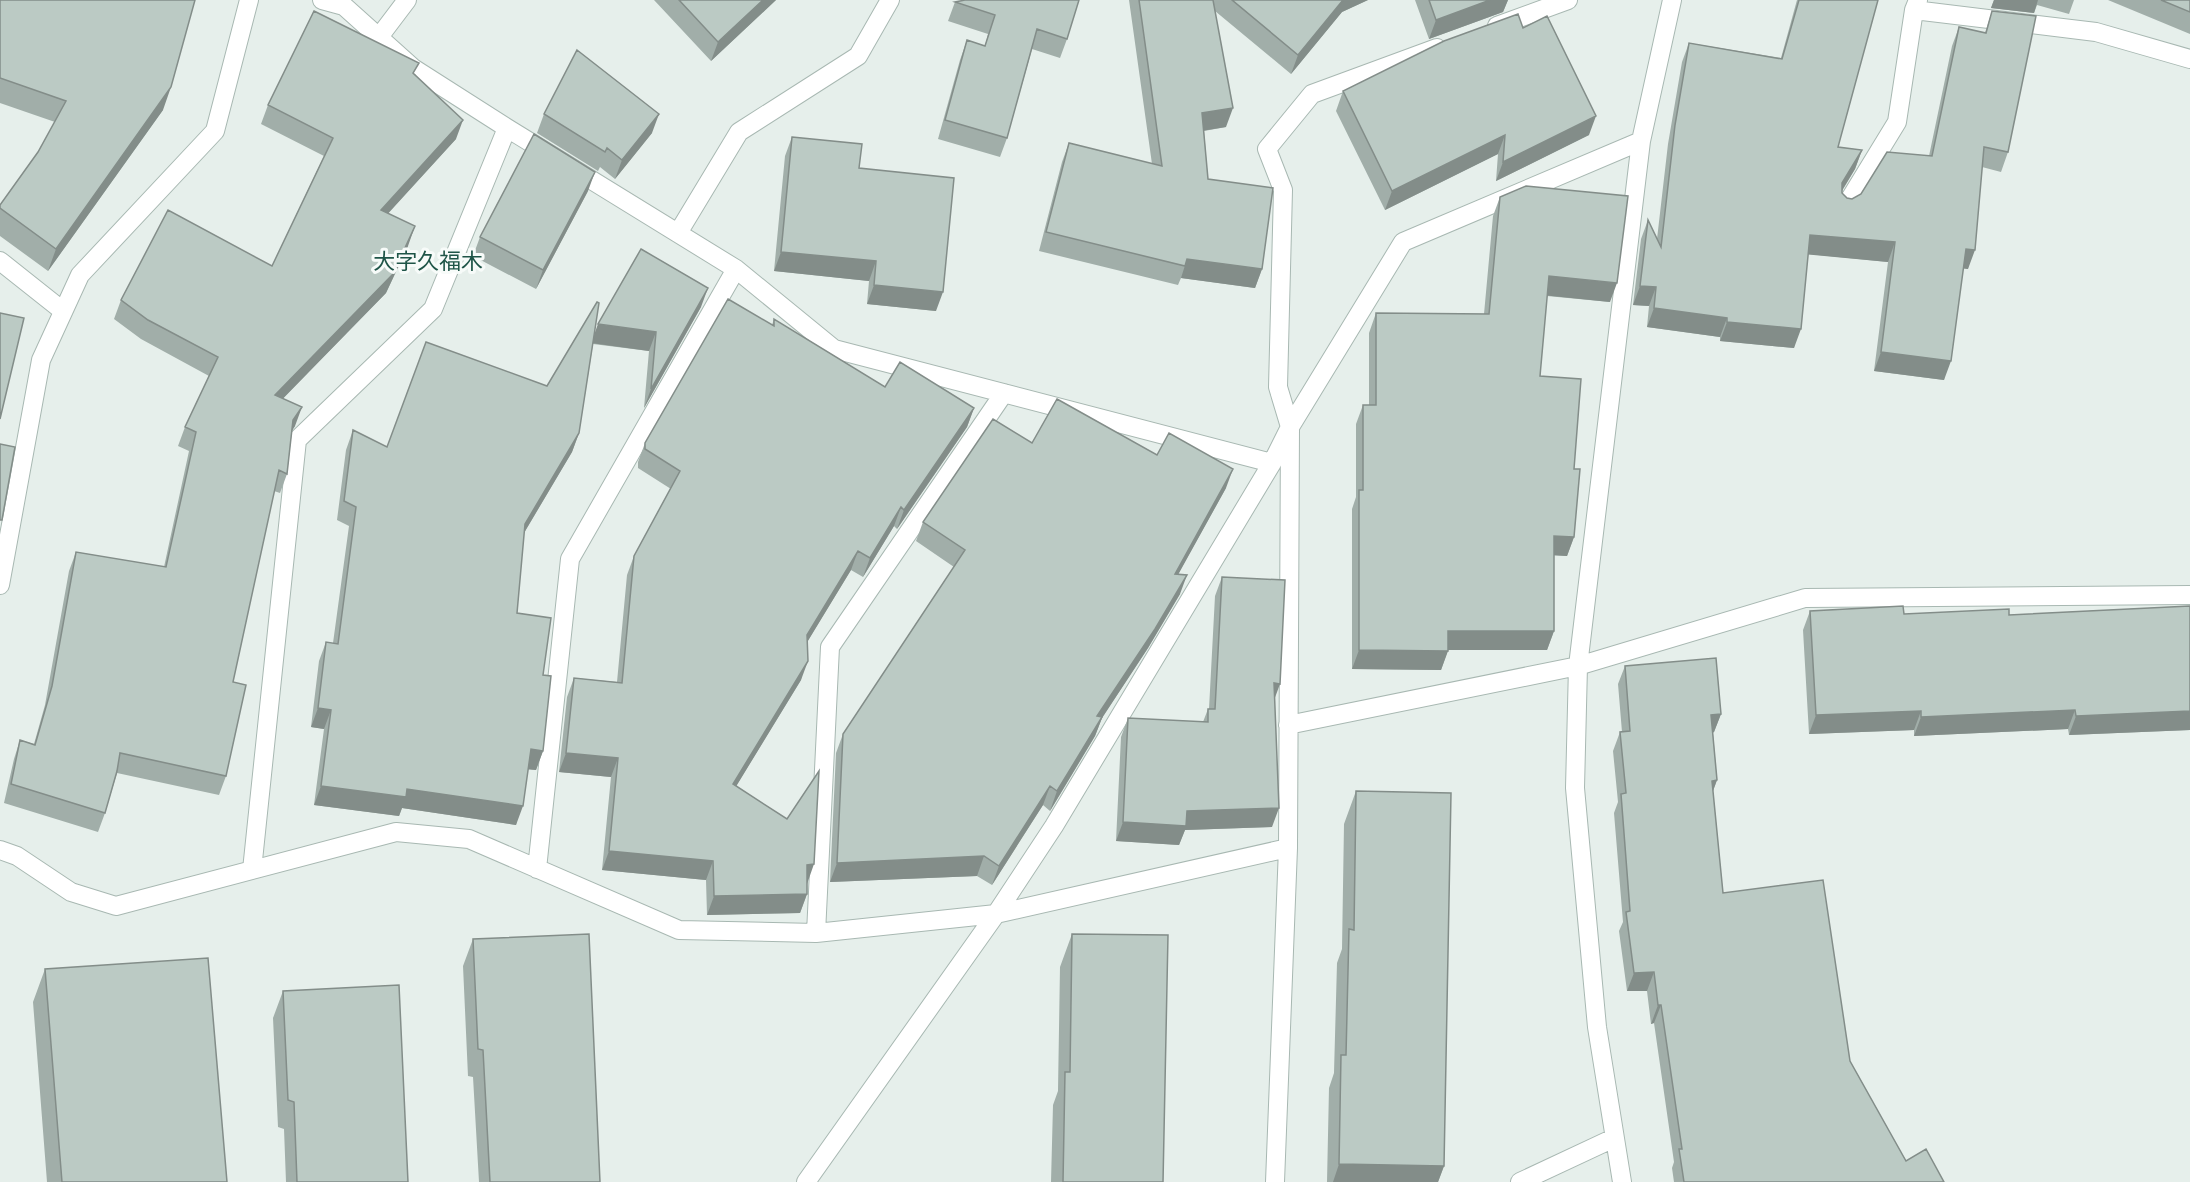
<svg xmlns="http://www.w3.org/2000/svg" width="2190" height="1182" font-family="Poppins,'Noto Sans JP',sans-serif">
<rect width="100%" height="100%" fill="#e6efeb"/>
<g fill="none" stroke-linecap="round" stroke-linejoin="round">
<defs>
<path id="street" d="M322 0 344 6 413 68 507 128 736 269 834 349 1272 463
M1914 10 2096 32 2190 59
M1497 26 1568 0
M379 37 407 0
M1845 207 1897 122 1914 10 1918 0
M678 233 739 132 858 56 890 0
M0 261 63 311
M0 585 41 360 80 275 215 131 249 0
M1288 725 1578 666 1805 598 2190 595
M0 850 17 856 71 892 116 906 396 832 469 839 679 930 816 933 996 914 1288 848
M537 869 570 559 736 269
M252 870 297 440 433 309 507 128
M816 933 830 647 1004 393
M806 1182 996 914 1054 826 1272 463 1290 427 1403 242 1641 141
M1275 1182 1288 848 1290 427 1278 387 1283 190 1267 149 1312 94 1437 48
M1520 1182 1614 1138
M1622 1182 1597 1027 1575 788 1578 666 1641 141 1672 0"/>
</defs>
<!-- street casing -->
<use href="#street" stroke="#a8b8b2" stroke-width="20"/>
<!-- street -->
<use href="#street" stroke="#fff" stroke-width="18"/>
</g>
<!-- wall -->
<path fill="#a1aea9" d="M0 0 163 110 48 271 0 236V205L38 152 55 122 0 103Z
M654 0H776L711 61Z
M1129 0H1368L1342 12 1291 74 1215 11 1226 127 1204 131 1208 179 1262 269 1255 288 1181 278 1178 285 1039 251 1062 162 1069 143 1152 164Z
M1415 0H1508L1503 12 1429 39Z
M1797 0H1878L1838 147 1862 150 1855 169 1842 191V193L1847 198 1852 199 1929 156 1952 46 1959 27 1985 33 1992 11 2008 152 2001 172 1982 167 1968 269 1963 268 1944 380 1874 371 1888 262 1808 254 1794 348 1720 341V337L1647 327 1649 306 1633 305 1641 239 1648 220 1657 239 1668 144 1682 62 1689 43 1781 58Z
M1994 0H2074L2069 14 2037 5 2034 13 1991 8Z
M2108 0H2190V34Z
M955 2 1067 39 1060 58 1032 49 1007 138 1000 157 938 139 960 60 967 40 985 46 988 34 948 21Z
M1523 28 1589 135 1496 181 1498 154 1385 210 1336 111 1343 91Z
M415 74 456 139 388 213 408 246 386 293 283 398 295 426 292 431 287 474 280 493 274 491 233 682 226 776 219 795 117 773 105 813 98 832 4 803 14 759 20 740 34 744 45 705 69 571 76 552 164 567 189 451 178 446 185 427 209 376 141 339 114 319 121 300 272 266 324 156 261 124 268 105Z
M544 114 652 133 615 179 600 167 598 171 537 133Z
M792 137 859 168 936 311 867 304 869 281 774 271 785 156Z
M588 191 536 289 473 256 480 237Z
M1500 197 1610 302 1547 296 1540 376 1574 469V537L1567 556 1554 555V631L1547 650H1448L1441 670 1352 669V509L1356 497V424L1363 405H1369V333L1376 313 1484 314 1493 216Z
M701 307 644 408 649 351 593 344 579 433 572 452 524 533 517 613 543 675V751L536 770 528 769 516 825 402 808 399 816 314 805 324 729 311 727 319 661 326 642 333 643 349 526 337 520 346 450 353 430 387 447 547 386 594 336Z
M774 319 885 387 974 408 967 427 897 529 894 526 863 577 851 570 807 642 801 680 736 786 807 884V894L800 913 707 915 706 880 602 870 611 777 559 772 567 697 574 678 617 682 627 575 634 556 671 489 638 468V462L645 443 772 325Z
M1032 443 1157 455 1226 488 1178 574 1180 594 1148 648 1102 718 1095 736 1050 811 1043 805 992 885 977 876 830 882 836 753 843 734 954 567 916 541 923 522Z
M1222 577 1274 700 1272 827 1185 830 1179 845 1116 841 1121 737 1128 718 1203 722 1208 709H1209L1215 596Z
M2190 606V730L2069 735 2068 729 1914 736V730L1809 734 1803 630 1810 611 1904 614 2009 615Z
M1625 666 1721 714 1714 732 1713 733 1717 780 1713 791 1723 893 1850 1061 1906 1161 1944 1182H1674L1672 1168 1674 1162 1654 1023 1651 1024 1647 991H1627L1619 931 1623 922 1614 813 1618 802 1613 751 1620 732H1622L1618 684Z
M1356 791 1444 1166 1438 1182H1327L1329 1088 1334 1073 1337 963 1342 949 1344 824Z
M1072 934 1163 1182H1051L1053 1105 1058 1091 1060 967Z
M473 939 600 1182H479L473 1077 468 1076 463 966Z
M45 969 227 1182H47L33 1002Z
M283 991 408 1182H286L284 1129 278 1127 273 1018Z"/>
<!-- shaded-wall -->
<path fill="#838d89" d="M763 0H776L711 61 718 42Z
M1343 0H1368L1342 12 1291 74 1298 55Z
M1490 0H1508L1503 12 1429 39 1436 20Z
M1994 0H2038L2034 13 1991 8Z
M171 87 163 110 48 271 56 249Z
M1233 108 1226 127 1195 132 1202 113Z
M659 114 652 133 615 179 622 160Z
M1596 116 1589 135 1496 181 1503 162Z
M463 120 456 139 374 229 381 210Z
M1505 135 1498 154 1385 210 1392 191Z
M1862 150 1855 169 1835 202 1842 183Z
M595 172 588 191 536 289 543 270Z
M415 226 408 246 386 293 268 414 275 395Z
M1810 235 1895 242 1888 262 1803 254Z
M1966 249 1975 250 1968 269 1959 268Z
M781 252 876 261 869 281 774 271Z
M1187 259 1262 269 1255 288 1181 278Z
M1549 276 1617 283 1610 302 1542 295Z
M874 285 943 292 936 311 867 304Z
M1640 286 1656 287 1649 306 1633 305Z
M708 288 701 307 644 408 651 389Z
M1654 308 1727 318 1720 337 1647 327Z
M1727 322 1801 329 1794 348 1720 341Z
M598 324 656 332 649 351 591 343Z
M1881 352 1951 361 1944 380 1874 371Z
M302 407 295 426 286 439 293 420Z
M974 408 967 427 897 529 904 510Z
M579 433 572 452 518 543 525 524Z
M1233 469 1226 488 1168 593 1175 574Z
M901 507 894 526 863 577 870 558Z
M1554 536 1574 537 1567 556 1547 555Z
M858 551 851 570 800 654 807 635Z
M1187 575 1180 594 1148 648 1102 718 1095 736 1050 811 1057 791 1097 716Z
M1448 631H1554L1547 650H1441Z
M1359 650 1448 651 1441 670 1352 669Z
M808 661 801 680 726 803 733 784Z
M1274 683 1280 684 1273 703Z
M318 708 331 710 324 729 311 727Z
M2075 710 2068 729 1914 736 1921 717Z
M1921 711 1914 730 1809 734 1816 715Z
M2190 711V730L2069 735 2076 716Z
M1721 714 1714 732 1704 733 1711 715Z
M531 749 543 751 536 770 524 769Z
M566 753 618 758 611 777 559 772Z
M1717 780 1710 799 1712 781Z
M321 786 407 789 523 806 516 825 402 808 399 816 314 805Z
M1050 786 1043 805 992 885 999 866Z
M1279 808 1272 827 1185 830 1179 845 1116 841 1123 822 1187 811Z
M609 851 713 861 706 880 602 870Z
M984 856 977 876 830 882 837 863Z
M814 864 807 884V865Z
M807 894 800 913 707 915 714 896Z
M1654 972 1647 991H1627L1634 973Z
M1658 1005H1661L1654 1023 1651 1024Z
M1339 1164 1444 1166 1438 1182H1333Z"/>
<!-- building -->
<path fill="#bbcac4" stroke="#838d89" stroke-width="1.5" d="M0 0H195L171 87 56 249 0 208V205L38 152 66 101 0 78Z
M679 0H763L718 42Z
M965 0H1079L1067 39 1037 29 1007 138 945 120 967 40 985 46 995 15 955 2Z
M1139 0H1213L1233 108 1202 113 1208 179 1273 188 1262 269 1187 259 1185 266 1046 232 1069 143 1162 166Z
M1232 0H1343L1298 55Z
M1429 0H1490L1436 20Z
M1799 0H1878L1838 147 1862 150 1842 183V193L1847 198 1852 199 1861 194 1887 152 1932 156 1959 27 1986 33 1992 11 2036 16 2008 152 1984 147 1975 250 1966 249 1951 361 1881 352 1895 242 1810 235 1801 329 1727 322V318L1654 308 1656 287 1640 286 1648 220 1661 247 1675 125 1689 43 1782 59Z
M2161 0H2190V12Z
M314 11 419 63 413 73 463 120 381 210 415 226 393 274 275 395 302 407 293 420 287 474 279 470 233 682 246 685 226 776 120 753 117 771 105 813 11 784 20 740 35 745 52 686 76 552 166 567 196 432 185 427 218 357 148 320 121 300 168 210 272 266 333 138 268 105Z
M1518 14 1523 28 1547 16 1596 116 1503 162 1505 135 1392 191 1343 91 1444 41Z
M577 50 659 114 622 160 607 148 605 152 544 114Z
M534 134 595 172 543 270 480 237Z
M792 137 862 144 859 168 954 178 943 292 874 285 876 261 781 252Z
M1526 186 1628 196 1617 283 1549 276 1540 376 1581 379 1574 469H1580L1574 537 1554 536V631H1448V651L1359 650V490H1363V405H1376V313L1489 314 1500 197Z
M641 249 708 288 651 389 656 332 598 324Z
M728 299 774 326V319L885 387 900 362 974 408 904 510 901 507 870 558 858 551 807 635 808 661 733 784 787 819 819 771 814 864 807 865V894L714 896 713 861 609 851 618 758 566 753 574 678 622 683 634 556 680 471 645 449V443Z
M597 302 599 303 579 433 525 524 517 613 551 618 543 675 551 676 543 751 531 749 523 806 407 789 406 797 321 786 331 710 318 708 326 642 338 644 356 507 344 501 353 430 387 447 426 342 547 386Z
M0 313 24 318 0 419Z
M1057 399 1157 455 1169 433 1233 469 1175 574 1187 575 1155 629 1097 716 1102 717 1057 791 1050 786 999 866 984 856 837 863 843 734 965 550 923 522 993 419 1032 443Z
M0 444 15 447 2 520H0Z
M1222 577 1285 580 1280 684 1274 683 1279 808 1187 811 1186 826 1123 822 1128 718 1208 722V709H1215Z
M1903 606 1904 614 2009 609V615L2190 606V711L2076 716 2075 710 1921 717V711L1816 715 1810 611Z
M1716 658 1721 714 1711 715 1717 780 1712 781 1723 893 1823 880 1850 1061 1906 1161 1926 1149 1944 1182H1684L1679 1149H1682L1661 1005H1658L1654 972 1634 973 1626 912 1630 911 1621 794 1626 793 1620 732 1630 731 1625 666Z
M1356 791 1451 793 1444 1166 1339 1164 1341 1055H1346L1349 929 1354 930Z
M589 934 600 1182H490L483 1050 478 1049 473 939Z
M1072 934 1168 935 1163 1182H1063L1065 1072H1070Z
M208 958 227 1182H62L45 969Z
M399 985 408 1182H297L294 1102 288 1100 283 991Z"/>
<g text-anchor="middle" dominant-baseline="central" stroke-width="6" stroke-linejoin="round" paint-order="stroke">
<!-- quarter labels -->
<g font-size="22" fill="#1f5548" stroke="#f7fbf9">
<text x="428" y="261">大字久福木</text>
</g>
</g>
</svg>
